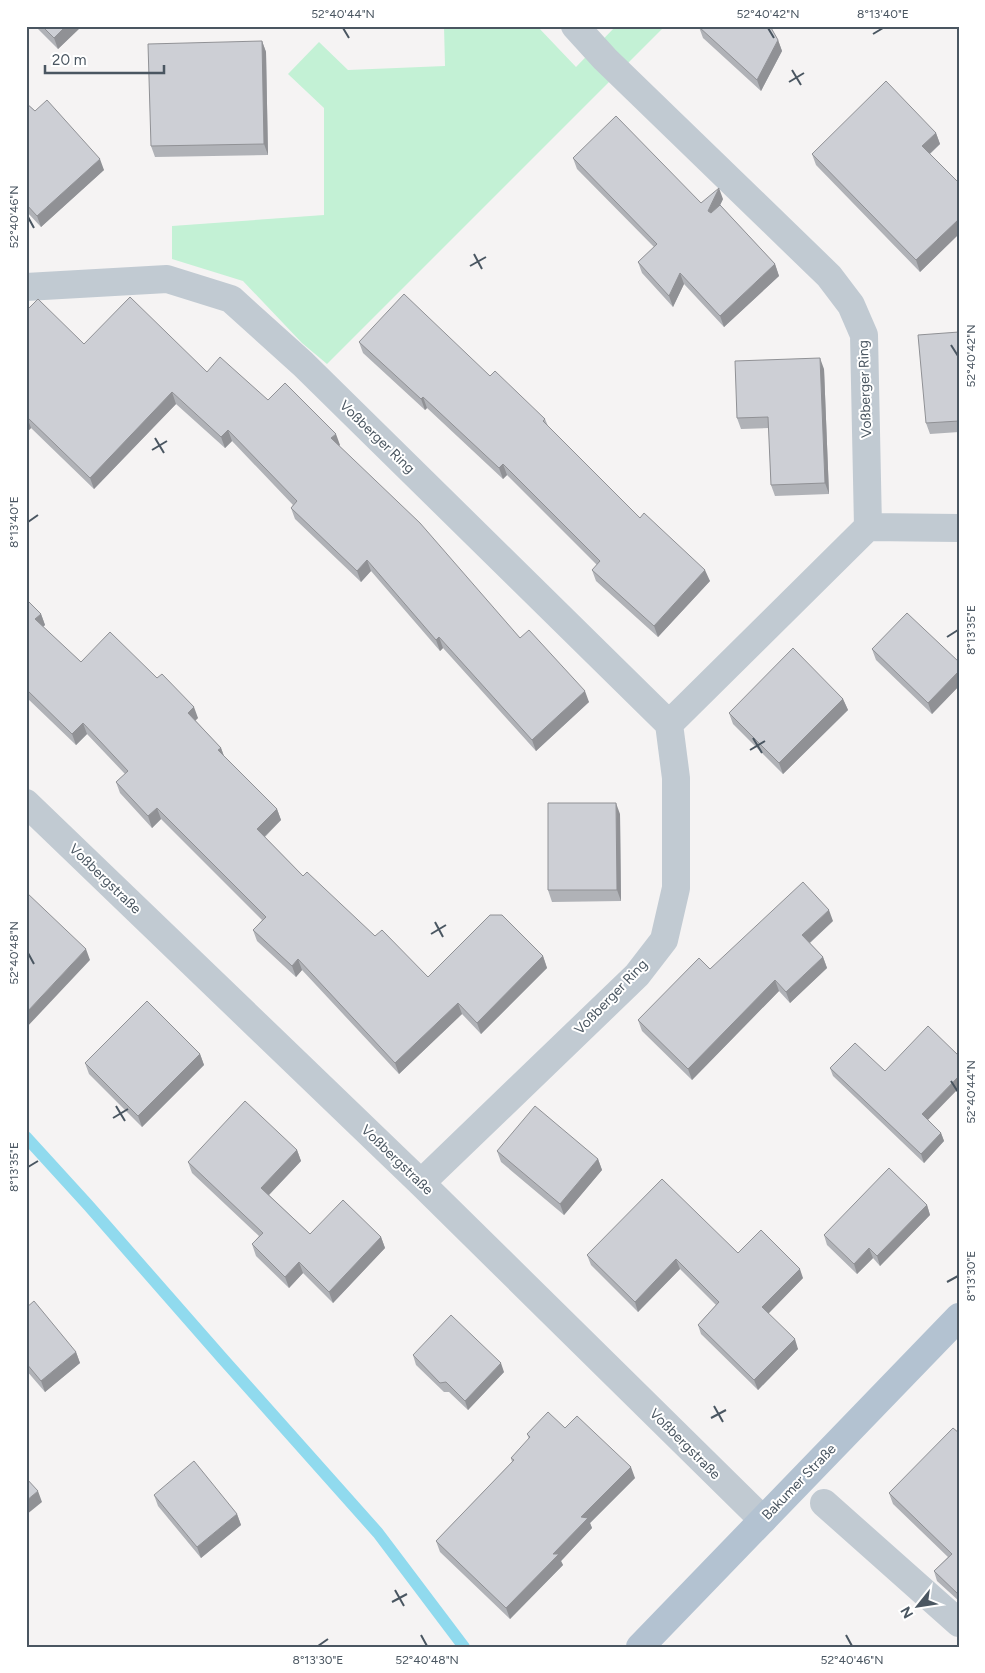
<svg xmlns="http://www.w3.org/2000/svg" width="985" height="1673" font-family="Figtree,sans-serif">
<rect width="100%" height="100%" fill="#f5f3f3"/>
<!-- green -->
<path fill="#c3f1d5" d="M444 26H537L576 67 616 26H665L327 364 302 343 243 281 172 259V226L324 215V108L288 74 319 42 348 70 445 66Z"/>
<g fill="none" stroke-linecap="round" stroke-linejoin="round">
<!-- stream -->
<path stroke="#90daee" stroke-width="12" d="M26 1137 88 1205 223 1359 378 1533 464 1647"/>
<!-- minor -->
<path stroke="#c1cad2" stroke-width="28" d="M26 287 167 279 231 299 303 364 669 724 868 527 864 335 851 305 829 276 605 59 575 26
M868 527 959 528
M26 803 421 1183 763 1520
M421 1183 637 975 664 940 676 888V778L669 724
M824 1503 959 1623"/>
<!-- major -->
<path stroke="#b3c2d1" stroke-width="28" d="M640 1647 959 1317"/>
</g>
<!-- wall -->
<path fill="#b0b2b7" d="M35 26H82L58 49Z
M699 27 778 40 782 51 761 91 703 38Z
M262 41 266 52 268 155 155 157 151 146Z
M26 103 104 170 41 227 26 211Z
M936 133 940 144 930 154 959 183V234L920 272 816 165 812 154Z
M573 158 701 203 723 199 720 205 775 264 779 276 724 327 684 284 673 307 642 273 638 262 654 247 577 169Z
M26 311 84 344 207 372 268 400 340 445 339 446 520 638 589 702 536 751 443 648 440 651 371 571 361 582 295 519 291 508 293 505 232 441 225 448 176 404 94 489 31 428 26 433Z
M959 332V432L930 434 926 423Z
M359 342 490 376 545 419 548 426 640 518 710 581 658 637 596 581 592 570 597 565 507 475 503 479 427 408 425 410 363 353Z
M824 369 829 494 775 496 771 485 769 428 741 429 737 418Z
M26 599 41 614 45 625 43 627 81 662 157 678 198 718 195 720 221 748 224 756 277 809 281 820 265 837 303 876 375 936 428 977 543 956 547 968 481 1034 462 1014 399 1074 302 970 296 977 257 941 253 930 262 920 161 819 152 828 120 793 116 782 125 774 87 734 76 745 26 697Z
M872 649 959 662V686L932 714 876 660Z
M843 699 848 710 783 774 733 724 729 713Z
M620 814 621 901 552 902 548 890Z
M833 921 810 943 823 957 827 968 790 1003 779 991 692 1080 642 1031 638 1020 710 969Z
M200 1054 204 1065 142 1127 89 1074 85 1063Z
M830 1068 928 1120 941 1133 944 1141 924 1163 833 1076Z
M297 1150 301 1161 269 1195 310 1234 381 1237 385 1248 333 1303 303 1273 289 1288 256 1256 252 1244 259 1236 192 1173 188 1162Z
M497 1151 598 1159 602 1170 564 1215 501 1162Z
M927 1205 930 1215 880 1266 873 1258 857 1274 827 1245 824 1235Z
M738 1253 803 1278 768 1314 798 1349 758 1390 701 1334 698 1325 716 1305 680 1269 638 1312 591 1265 587 1255Z
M26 1308 76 1352 80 1363 45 1392 26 1370Z
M413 1355 504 1372 468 1410 449 1392H444L416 1365Z
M565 1428 635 1478 590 1523 592 1528 561 1561 563 1565 510 1619 440 1552 436 1541 512 1462 511 1458 529 1439 527 1434Z
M959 1433V1601L937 1581 934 1571 948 1557 893 1504 889 1493Z
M154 1495 237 1514 241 1525 201 1558 158 1506Z"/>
<!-- shaded-wall -->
<path fill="#909195" d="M66 26H82L58 49 54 38Z
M778 40 782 51 761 91 757 80Z
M262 41 266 52 268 155 264 144Z
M936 133 940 144 926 157 922 146Z
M100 159 104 170 41 227 37 216Z
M719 188 723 199 712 222 708 211Z
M959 219V234L920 272 916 260Z
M775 264 779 276 724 327 720 316Z
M680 273 684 284 673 307 669 296Z
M820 358 824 369 829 494 825 483Z
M172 392 176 404 94 489 90 478Z
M423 397 427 408 425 410 421 399Z
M27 417 31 428 26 433V418Z
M228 430 232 441 225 448 221 437Z
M336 434 340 445 335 449 331 438Z
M503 464 507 475 503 479 499 468Z
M367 560 371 571 361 582 357 571Z
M705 570 710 581 658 637 654 626Z
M41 614 45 625 39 630 35 619Z
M439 637 443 648 440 651 436 640Z
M959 671V686L932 714 928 703Z
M585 691 589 702 536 751 532 740Z
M843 699 848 710 783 774 779 763Z
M194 707 198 718 192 724 188 713Z
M83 723 87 734 76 745 72 734Z
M221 748 225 759 218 750Z
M616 803 620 814 621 901 617 890Z
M157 808 161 819 152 828 148 816Z
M277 809 281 820 261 840 257 829Z
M829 910 833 921 806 946 802 935Z
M86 949 90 960 26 1028V1013Z
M543 956 547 968 481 1034 477 1023Z
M823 957 827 968 790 1003 786 992Z
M298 959 302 970 296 977 292 966Z
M775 980 779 991 692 1080 688 1069Z
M458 1003 462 1014 399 1074 395 1063Z
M200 1054 204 1065 142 1127 138 1116Z
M959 1076V1088L925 1123 922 1114Z
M941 1133 944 1141 924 1163 921 1154Z
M297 1150 301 1161 265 1199 261 1188Z
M598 1159 602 1170 564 1215 560 1204Z
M927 1205 930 1215 880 1266 877 1256Z
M381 1237 385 1248 333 1303 329 1292Z
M869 1248 873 1258 857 1274 854 1264Z
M676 1259 680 1269 638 1312 635 1302Z
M299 1262 303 1273 289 1288 285 1277Z
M800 1269 803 1278 765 1317 762 1307Z
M795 1339 798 1349 758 1390 754 1380Z
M76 1352 80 1363 45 1392 41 1381Z
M501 1363 504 1372 468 1410 465 1401Z
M631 1467 635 1478 590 1523 592 1528 561 1561 563 1565 510 1619 506 1608 553 1554 581 1517Z
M38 1491 42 1502 26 1515V1501Z
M237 1514 241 1525 201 1558 197 1547Z"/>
<!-- building -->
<path fill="#cdcfd5" stroke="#909195" d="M42 26H66L54 38Z
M700 26H770L778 40 757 80 699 27Z
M262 41 264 144 151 146 148 44Z
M886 81 936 133 922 146 959 183V219L916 260 812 154Z
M47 100 100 159 37 216 26 204V103L35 111Z
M616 116 701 203 719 188 708 211 711 213 720 205 775 264 720 316 680 273 669 296 638 262 657 244 573 158Z
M404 294 490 376 495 371 545 419 543 421 640 518 644 513 705 570 654 626 592 570 600 561 503 464 499 468 423 397 421 399 359 342Z
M130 297 207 372 220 357 268 400 285 383 336 434 331 438 420 523 520 638 529 630 585 691 532 740 439 637 436 640 367 560 357 571 291 508 297 501 228 430 221 437 172 392 90 478 27 417 26 418V311L38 299 84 344Z
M959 332V421L926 423 918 335Z
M820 358 825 483 771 485 768 417 737 418 735 361Z
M26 599 41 614 35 619 81 662 110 632 157 678 162 674 194 707 188 713 221 748 218 750 277 809 257 829 303 876 307 872 375 936 382 930 428 977 490 915H502L543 956 477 1023 458 1003 395 1063 298 959 292 966 253 930 266 917 157 808 148 816 116 782 128 771 83 723 72 734 26 689Z
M907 613 959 662V671L928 703 872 649Z
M793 648 843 699 779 763 729 713Z
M548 803H616L617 890H548Z
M803 882 829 910 802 935 823 957 786 992 775 980 688 1069 638 1020 699 958 710 969Z
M26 892 86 949 26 1013Z
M147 1001 200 1054 138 1116 85 1063Z
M928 1026 959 1056V1076L922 1114 941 1133 921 1154 830 1068 855 1043 885 1071Z
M245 1101 297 1150 261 1188 310 1234 343 1200 381 1237 329 1292 299 1262 285 1277 252 1244 263 1233 188 1162Z
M535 1106 598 1159 560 1204 497 1151Z
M889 1168 927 1205 877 1256 869 1248 854 1264 824 1235Z
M662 1179 738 1253 761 1230 800 1269 762 1307 795 1339 754 1380 698 1325 719 1302 676 1259 635 1302 587 1255Z
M34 1301 76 1352 41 1381 26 1363V1308Z
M451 1315 501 1363 465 1401 446 1382 440 1383 413 1355Z
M548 1412 565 1428 577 1416 631 1467 581 1517 588 1518 553 1554H559L506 1608 436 1541 514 1460 511 1458 530 1437 527 1434Z
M953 1428 959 1433V1595L934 1571 952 1554 889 1493Z
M194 1461 237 1514 197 1547 154 1495Z
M26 1478 38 1491 26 1501Z"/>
<!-- ticks -->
<path fill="none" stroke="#4a5661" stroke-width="2" d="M343 28 349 38M768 28 774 38M873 34 883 28M792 70 801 85M789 82 804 73M28 217 34 228M474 254 482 269M470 266 486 257M951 345 958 356M155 438 164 453M152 450 167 441M28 522 38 515M947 637 958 630M753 738 762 753M750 750 765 741M435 922 443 937M431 934 446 925M28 953 34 964M951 1081 958 1092M116 1106 125 1121M113 1118 128 1109M28 1167 38 1161M947 1282 958 1276M714 1406 723 1422M711 1418 726 1410M395 1590 404 1606M392 1602 407 1594M421 1635 427 1646M846 1635 852 1646M318 1646 328 1639"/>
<g text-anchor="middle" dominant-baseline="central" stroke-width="4" stroke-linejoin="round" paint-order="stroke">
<!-- street labels -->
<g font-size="14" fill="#4a5661" stroke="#fff">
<text transform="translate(865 389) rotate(-92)">Voßberger Ring</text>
<text transform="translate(377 437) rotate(44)">Voßberger Ring</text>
<text transform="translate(105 879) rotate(44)">Voßbergstraße</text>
<text transform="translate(611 997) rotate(-46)">Voßberger Ring</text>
<text transform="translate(397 1160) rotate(44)">Voßbergstraße</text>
<text transform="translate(685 1444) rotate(45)">Voßbergstraße</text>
<text transform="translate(799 1482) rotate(-46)">Bakumer Straße</text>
</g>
</g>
<!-- border -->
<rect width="985" height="1673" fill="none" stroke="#ffffff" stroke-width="55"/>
<!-- north arrow -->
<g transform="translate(918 1606) rotate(240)" stroke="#ffffff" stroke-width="4" paint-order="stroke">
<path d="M0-4L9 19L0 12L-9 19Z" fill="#4a5661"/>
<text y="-8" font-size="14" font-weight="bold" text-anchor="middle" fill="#4a5661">N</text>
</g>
<!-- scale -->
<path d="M45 65v8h119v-8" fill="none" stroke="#4a5661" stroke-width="2.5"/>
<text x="52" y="65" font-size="15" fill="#4a5661" stroke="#ffffff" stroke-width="4" paint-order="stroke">20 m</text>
<rect x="28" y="28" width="930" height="1618" fill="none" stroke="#4a5661" stroke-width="2"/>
<g font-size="12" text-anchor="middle" fill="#4a5661">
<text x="343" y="18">52°40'44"N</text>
<text x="768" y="18">52°40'42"N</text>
<text x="883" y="18">8°13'40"E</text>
<text transform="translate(14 217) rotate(-90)" y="4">52°40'46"N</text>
<text transform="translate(971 356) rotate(-90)" y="4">52°40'42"N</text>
<text transform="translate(14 522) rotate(-90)" y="4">8°13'40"E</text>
<text transform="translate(971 630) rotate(-90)" y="4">8°13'35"E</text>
<text transform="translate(14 953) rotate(-90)" y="4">52°40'48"N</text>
<text transform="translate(971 1092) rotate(-90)" y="4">52°40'44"N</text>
<text transform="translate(14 1167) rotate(-90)" y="4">8°13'35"E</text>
<text transform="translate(971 1276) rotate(-90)" y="4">8°13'30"E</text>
<text x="318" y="1664">8°13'30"E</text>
<text x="427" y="1664">52°40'48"N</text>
<text x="852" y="1664">52°40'46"N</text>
</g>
</svg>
